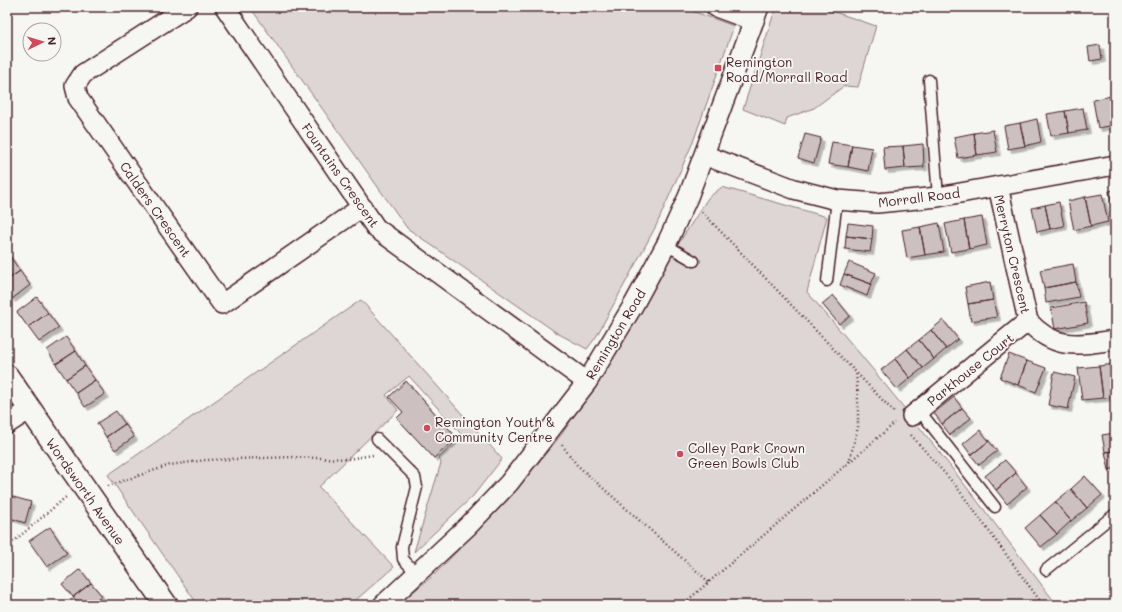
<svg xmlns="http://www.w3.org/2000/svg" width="1122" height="612" font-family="Mali,sans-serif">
<defs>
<filter id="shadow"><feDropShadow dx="3.5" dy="3.5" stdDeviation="0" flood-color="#0004"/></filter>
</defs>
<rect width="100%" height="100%" fill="#f6f6f2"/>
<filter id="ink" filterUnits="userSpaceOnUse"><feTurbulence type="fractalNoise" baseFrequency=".025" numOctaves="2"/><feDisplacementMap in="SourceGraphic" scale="8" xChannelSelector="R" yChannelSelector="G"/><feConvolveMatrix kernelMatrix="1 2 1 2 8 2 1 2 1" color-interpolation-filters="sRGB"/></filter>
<g filter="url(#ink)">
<!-- green -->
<path fill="#ddd6d5" stroke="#947a80" d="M250 7H681L734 26 693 142 656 226 596 337 587 349 557 333 407 228Z
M776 7H820L876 26 858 87 844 86 814 108 787 118 785 126 743 109Z
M722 187 827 217 807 292C895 392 976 499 1057 605H397L434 575 506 501 562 434 629 330 677 246 708 198Z
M361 300 502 459 473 496 414 552 441 463 439 458 462 435 409 376 386 395 398 410 319 487 394 567 350 605H198L108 475Z"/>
<!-- building -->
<path fill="#ccc1c0" stroke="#4a1f2b" filter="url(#shadow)" d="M1100 45 1102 59 1090 61 1088 47Z
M1111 96 1115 125 1098 128 1093 100Z
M1111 96H1115V118Z
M1083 108 1087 130 1069 133 1065 111Z
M1065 111 1069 133 1051 136 1047 114Z
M1037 119 1041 142 1025 146 1020 123Z
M1020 123 1025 146 1008 149 1004 126Z
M993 130 997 152 977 155 974 133Z
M974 133 977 155 958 158 954 137Z
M805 134 821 138 814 163 798 158Z
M832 142 852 145 848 167 828 164Z
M923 144 924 167 905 168 903 146Z
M852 145 872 148 868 171 848 167Z
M903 146 905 168 885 170 883 147Z
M1115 190V223L1109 191Z
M1102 194 1108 222 1091 226 1085 197Z
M1085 197 1091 226 1074 230 1068 201Z
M1059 202 1064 226 1050 229 1045 205Z
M1045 205 1050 229 1037 232 1032 208Z
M982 217 987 245 969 249 964 220Z
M964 220 969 249 951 252 945 224Z
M848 223 873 226 872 239 846 236Z
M939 223 944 252 925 255 920 227Z
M920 227 925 255 907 258 902 230Z
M846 236 872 239 870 252 845 249Z
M10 256 20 271 7 280V258Z
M849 262 876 273 871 284 844 274Z
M1073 264 1076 282 1044 288 1040 270Z
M20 271 30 285 12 299 7 292V280Z
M844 274 871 284 867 296 840 285Z
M990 282 993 300 968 304 965 287Z
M1076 282 1079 297 1046 303 1044 288Z
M1115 282V307L1110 283Z
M833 295 850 316 839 324 822 304Z
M37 297 48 313 28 327 17 312Z
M993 300 997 317 971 321 968 304Z
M1084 302 1088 323 1055 329 1051 308Z
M48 313 59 328 39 342 28 327Z
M943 320 958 339 946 349 931 330Z
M931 330 946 349 934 359 919 340Z
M66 337 76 351 56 364 47 350Z
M919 340 934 359 923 368 907 349Z
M907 349 923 368 910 378 895 359Z
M76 351 85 366 66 379 56 364Z
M1009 354 1027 361 1018 385 1000 378Z
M895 359 910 378 897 389 881 370Z
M1027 361 1046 368 1036 392 1018 385Z
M1115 364V397L1103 398 1099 366Z
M85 366 95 380 76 393 66 379Z
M1099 366 1103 398 1082 400 1078 368Z
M1054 372 1075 377 1068 409 1048 405Z
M95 380 105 394 85 407 76 393Z
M406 381 457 438 434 458 397 418 403 412 389 397Z
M954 397 962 408 942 424 934 413Z
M962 408 971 418 950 435 942 424Z
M116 411 125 424 106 437 97 423Z
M125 424 134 437 115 450 106 437Z
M980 430 989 441 971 455 963 444Z
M1115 433V451L1105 452 1102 435Z
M989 441 997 451 979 465 971 455Z
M1115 451V468L1109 470 1105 452Z
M1005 460 1016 473 996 490 985 476Z
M1016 473 1027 487 1007 504 996 490Z
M1085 476 1102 495 1087 508 1071 489Z
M1071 489 1087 508 1071 521 1055 502Z
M10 496 31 502 25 523 7 517V504Z
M1055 502 1071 521 1057 534 1040 515Z
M1040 515 1057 534 1041 547 1025 528Z
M50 527 67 553 47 567 29 541Z
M80 569 91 583 73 597 62 584Z
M91 583 102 596 90 605H80L73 597Z"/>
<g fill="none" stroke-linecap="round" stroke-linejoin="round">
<defs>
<path id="service" d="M929 80 938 197
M666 245 694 261
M827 281 837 200
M919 410 995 507
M377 439 415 477 417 487 402 547 403 559 418 575
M1046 570 1115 514"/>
<path id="minor" d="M187 7 83 74 75 86 78 98 222 304 362 207
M225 7 376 228 587 382
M716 7 754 21
M704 155 794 189 837 200 877 203 938 197 1115 165
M998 186 1028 321C1055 351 1078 345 1115 340
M912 416 1028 321
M7 424 30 409
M383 605 468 526 509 483 587 382 634 304 666 245 688 197 759 7"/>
<path id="tertiary" d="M7 376 166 605"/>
</defs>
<!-- service casing -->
<use href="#service" stroke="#4a1f2b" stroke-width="13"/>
<!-- minor casing -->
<use href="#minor" stroke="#4a1f2b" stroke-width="22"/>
<!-- tertiary casing -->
<use href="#tertiary" stroke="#4a1f2b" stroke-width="25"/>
<!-- path -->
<path stroke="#4a1f2b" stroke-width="2.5" stroke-dasharray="1 3" stroke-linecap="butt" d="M702 212 894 412
M911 435 956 486 1043 605
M562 445 577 465 709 582
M849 462 858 427V400L856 372
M108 486 170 465 206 460 292 457 348 459 373 455
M7 547 66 497
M682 605 895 423"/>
<!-- service -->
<use href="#service" stroke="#f6f6f2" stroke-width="10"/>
<!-- minor -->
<use href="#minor" stroke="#f6f6f2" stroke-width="19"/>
<!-- tertiary -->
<use href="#tertiary" stroke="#f6f6f2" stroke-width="22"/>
</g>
</g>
<!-- markers -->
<g fill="#d1495b" stroke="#f6f6f2" stroke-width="1.5">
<rect x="714" y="64" width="8" height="8" rx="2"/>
<circle cx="427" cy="428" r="4"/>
<circle cx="680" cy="454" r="4"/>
</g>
<g text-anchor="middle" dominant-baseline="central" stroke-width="3.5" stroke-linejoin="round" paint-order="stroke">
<!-- poi labels -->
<g font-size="13" fill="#4a1f2b" stroke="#f6f6f2" text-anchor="start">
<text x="726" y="61">Remington<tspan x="726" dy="15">Road/Morrall Road</tspan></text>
<text x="435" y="421">Remington Youth &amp;<tspan x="435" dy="15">Community Centre</tspan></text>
<text x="688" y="447">Colley Park Crown<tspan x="688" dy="15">Green Bowls Club</tspan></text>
</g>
<!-- street labels -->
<g font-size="13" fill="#4a1f2b" stroke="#f6f6f2">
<text transform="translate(341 175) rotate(55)">Fountains Crescent</text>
<text transform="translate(919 197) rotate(-7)">Morrall Road</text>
<text transform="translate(156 209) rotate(55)">Calders Crescent</text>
<text transform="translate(1013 254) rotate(77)">Merryton Crescent</text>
<text transform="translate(615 334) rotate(-59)">Remington Road</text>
<text transform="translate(970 369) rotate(-39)">Parkhouse Court</text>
<text transform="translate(86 491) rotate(55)">Wordsworth Avenue</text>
</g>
</g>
<!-- margin -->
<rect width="1122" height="612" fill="none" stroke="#f6f6f2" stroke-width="24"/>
<rect x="12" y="12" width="1098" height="588" fill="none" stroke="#4a1f2b" stroke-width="1.5" filter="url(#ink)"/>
<!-- north arrow -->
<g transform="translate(42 42) rotate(85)"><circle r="19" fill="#f6f6f2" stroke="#b1a0a2"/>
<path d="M0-3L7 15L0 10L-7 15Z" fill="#d1495b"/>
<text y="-6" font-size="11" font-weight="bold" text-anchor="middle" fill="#4a1f2b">N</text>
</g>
</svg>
